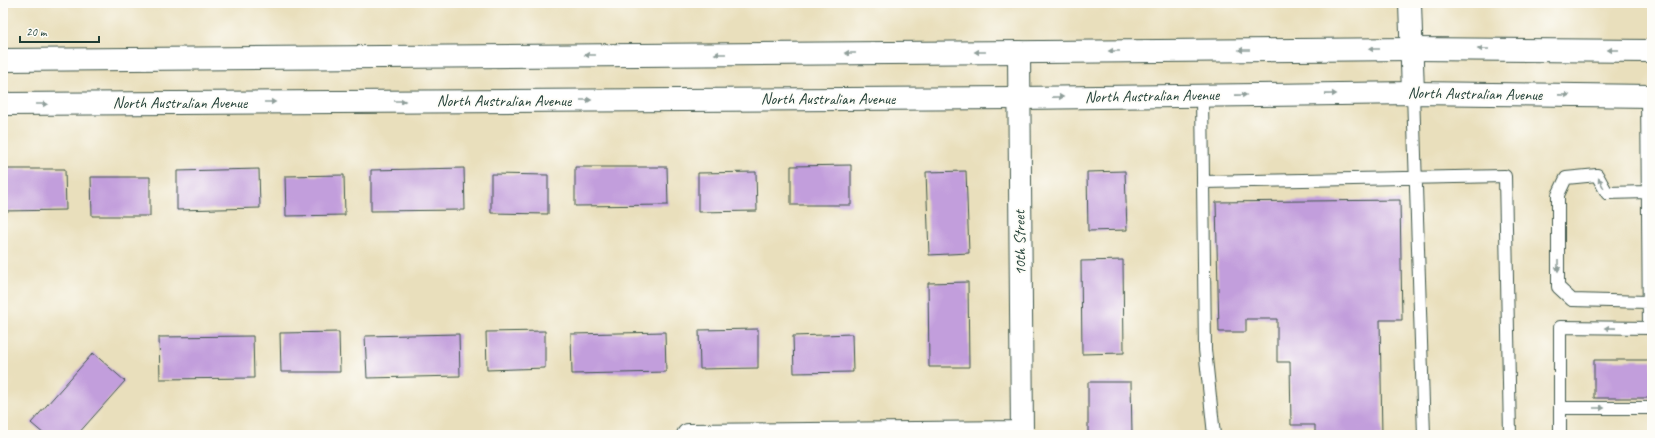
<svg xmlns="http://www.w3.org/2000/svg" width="1655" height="438" font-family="Caveat,sans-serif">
<rect width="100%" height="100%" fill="#fdfcf7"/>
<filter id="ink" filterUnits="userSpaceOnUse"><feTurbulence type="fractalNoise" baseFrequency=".025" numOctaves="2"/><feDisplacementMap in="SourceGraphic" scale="8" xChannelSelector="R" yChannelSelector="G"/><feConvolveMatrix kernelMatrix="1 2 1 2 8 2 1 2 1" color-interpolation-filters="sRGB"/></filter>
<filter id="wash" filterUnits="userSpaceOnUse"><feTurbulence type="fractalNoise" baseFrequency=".012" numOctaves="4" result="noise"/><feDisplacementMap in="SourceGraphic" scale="16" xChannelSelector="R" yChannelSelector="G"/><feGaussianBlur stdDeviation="0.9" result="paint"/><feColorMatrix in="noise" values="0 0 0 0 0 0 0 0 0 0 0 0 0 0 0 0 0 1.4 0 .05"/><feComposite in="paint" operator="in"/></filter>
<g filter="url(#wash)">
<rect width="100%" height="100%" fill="#e9dfbc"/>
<g id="blocks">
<!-- building -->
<path fill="#c29edc" d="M851 165V205H791V166Z
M575 167H667L668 205 575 206Z
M464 168 465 210 371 211V170Z
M3 169H65L66 210 3 211Z
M259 169 260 208 177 210V171Z
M966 171 969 253 929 255 926 172Z
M1125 171 1127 230 1088 231 1087 172Z
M756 172 757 211 698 212V173Z
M491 174 548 175V214L491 213Z
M344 175 345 215 286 216 285 176Z
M91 177H150V216H92Z
M1400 200 1402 320H1380L1382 435H1315V425H1291L1290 362H1277V319H1246V332H1219L1216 202Z
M1123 260 1124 353 1082 354 1081 261Z
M968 282 969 367H929L928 283Z
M758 329V368L700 369 699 330Z
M545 331V368L487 370 486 332Z
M339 332 340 372H281L280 333Z
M665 332 666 372 572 374 571 334Z
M459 334 460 376 367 378 365 336Z
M852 334 853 372 794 373 793 336Z
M253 336 254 378 160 379 159 337Z
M93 353 125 381 77 435H45L31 423Z
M1594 360H1652V398H1594Z
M1088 382H1131L1132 435H1088Z"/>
</g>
</g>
<g filter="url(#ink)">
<use href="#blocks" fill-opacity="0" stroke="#3d5548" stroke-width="1"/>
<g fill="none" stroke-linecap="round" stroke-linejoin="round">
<defs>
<path id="service" d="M1413 93 1424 435
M1202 95 1205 349 1214 435
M1647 96 1649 328
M1203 182 1505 176 1510 435
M1648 192 1607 193 1597 175 1566 178 1558 195V287L1572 300 1648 302
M1560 408H1652
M1560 435V327L1652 328"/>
<path id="minor" d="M1410 3 1413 93
M1019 52 1022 435
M688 435 1022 432"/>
<path id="secondary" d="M3 60 1413 49 1652 51
M3 104 1019 98 1413 93 1652 96"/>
</defs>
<!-- service casing -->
<use href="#service" stroke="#3d5548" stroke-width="14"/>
<!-- minor casing -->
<use href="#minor" stroke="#3d5548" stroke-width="24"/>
<!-- secondary casing -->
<use href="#secondary" stroke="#3d5548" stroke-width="24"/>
<!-- service -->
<use href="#service" stroke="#fff" stroke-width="12"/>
<!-- minor -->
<use href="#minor" stroke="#fff" stroke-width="22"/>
<!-- secondary -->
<use href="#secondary" stroke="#fff" stroke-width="22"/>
</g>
<!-- one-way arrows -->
<defs><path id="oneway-solid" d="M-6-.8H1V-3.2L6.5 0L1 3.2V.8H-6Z"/></defs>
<g fill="#8f9e9a">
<use href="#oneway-solid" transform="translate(1374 49) rotate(180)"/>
<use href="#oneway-solid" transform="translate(1483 49) rotate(-180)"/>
<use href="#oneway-solid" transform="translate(1244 50) rotate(180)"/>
<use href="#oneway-solid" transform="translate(1613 50) rotate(-180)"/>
<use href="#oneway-solid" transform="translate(1114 51) rotate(180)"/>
<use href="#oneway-solid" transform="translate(980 52) rotate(180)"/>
<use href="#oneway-solid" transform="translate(850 53) rotate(180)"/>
<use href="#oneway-solid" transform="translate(720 54) rotate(180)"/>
<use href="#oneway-solid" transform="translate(590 55) rotate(180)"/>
<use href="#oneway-solid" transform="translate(1331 94) rotate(-1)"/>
<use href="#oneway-solid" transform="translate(1241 95) rotate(-1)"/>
<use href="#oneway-solid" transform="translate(1564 95) rotate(1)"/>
<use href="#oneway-solid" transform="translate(1058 97) rotate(-1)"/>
<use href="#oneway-solid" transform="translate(586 100)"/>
<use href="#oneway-solid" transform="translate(400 101)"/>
<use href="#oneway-solid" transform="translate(270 102)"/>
<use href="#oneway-solid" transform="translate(42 104)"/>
<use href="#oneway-solid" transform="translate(1601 183) rotate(-118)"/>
<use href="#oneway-solid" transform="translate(1558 266) rotate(90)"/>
<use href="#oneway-solid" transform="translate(1610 328) rotate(-179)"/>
<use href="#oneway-solid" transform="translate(1599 408)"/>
</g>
</g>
<g text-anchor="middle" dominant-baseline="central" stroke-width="3.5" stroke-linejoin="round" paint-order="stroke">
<!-- street labels -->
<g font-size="16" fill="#1f3d34" stroke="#fdfcf7">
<text transform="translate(1475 94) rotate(1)">North Australian Avenue</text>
<text transform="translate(1152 96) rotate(-1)">North Australian Avenue</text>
<text x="828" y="99">North Australian Avenue</text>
<text x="504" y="101">North Australian Avenue</text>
<text x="180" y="103">North Australian Avenue</text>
<text transform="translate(1020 243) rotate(-91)">10th Street</text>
</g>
</g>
<!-- margin -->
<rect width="1655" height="438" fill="none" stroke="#fdfcf7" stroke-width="16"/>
<!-- scale -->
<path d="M20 36v6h79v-6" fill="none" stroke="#1f3d34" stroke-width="2"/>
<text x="26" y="36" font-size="12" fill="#1f3d34" stroke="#fdfcf7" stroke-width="3" paint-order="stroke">20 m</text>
</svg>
